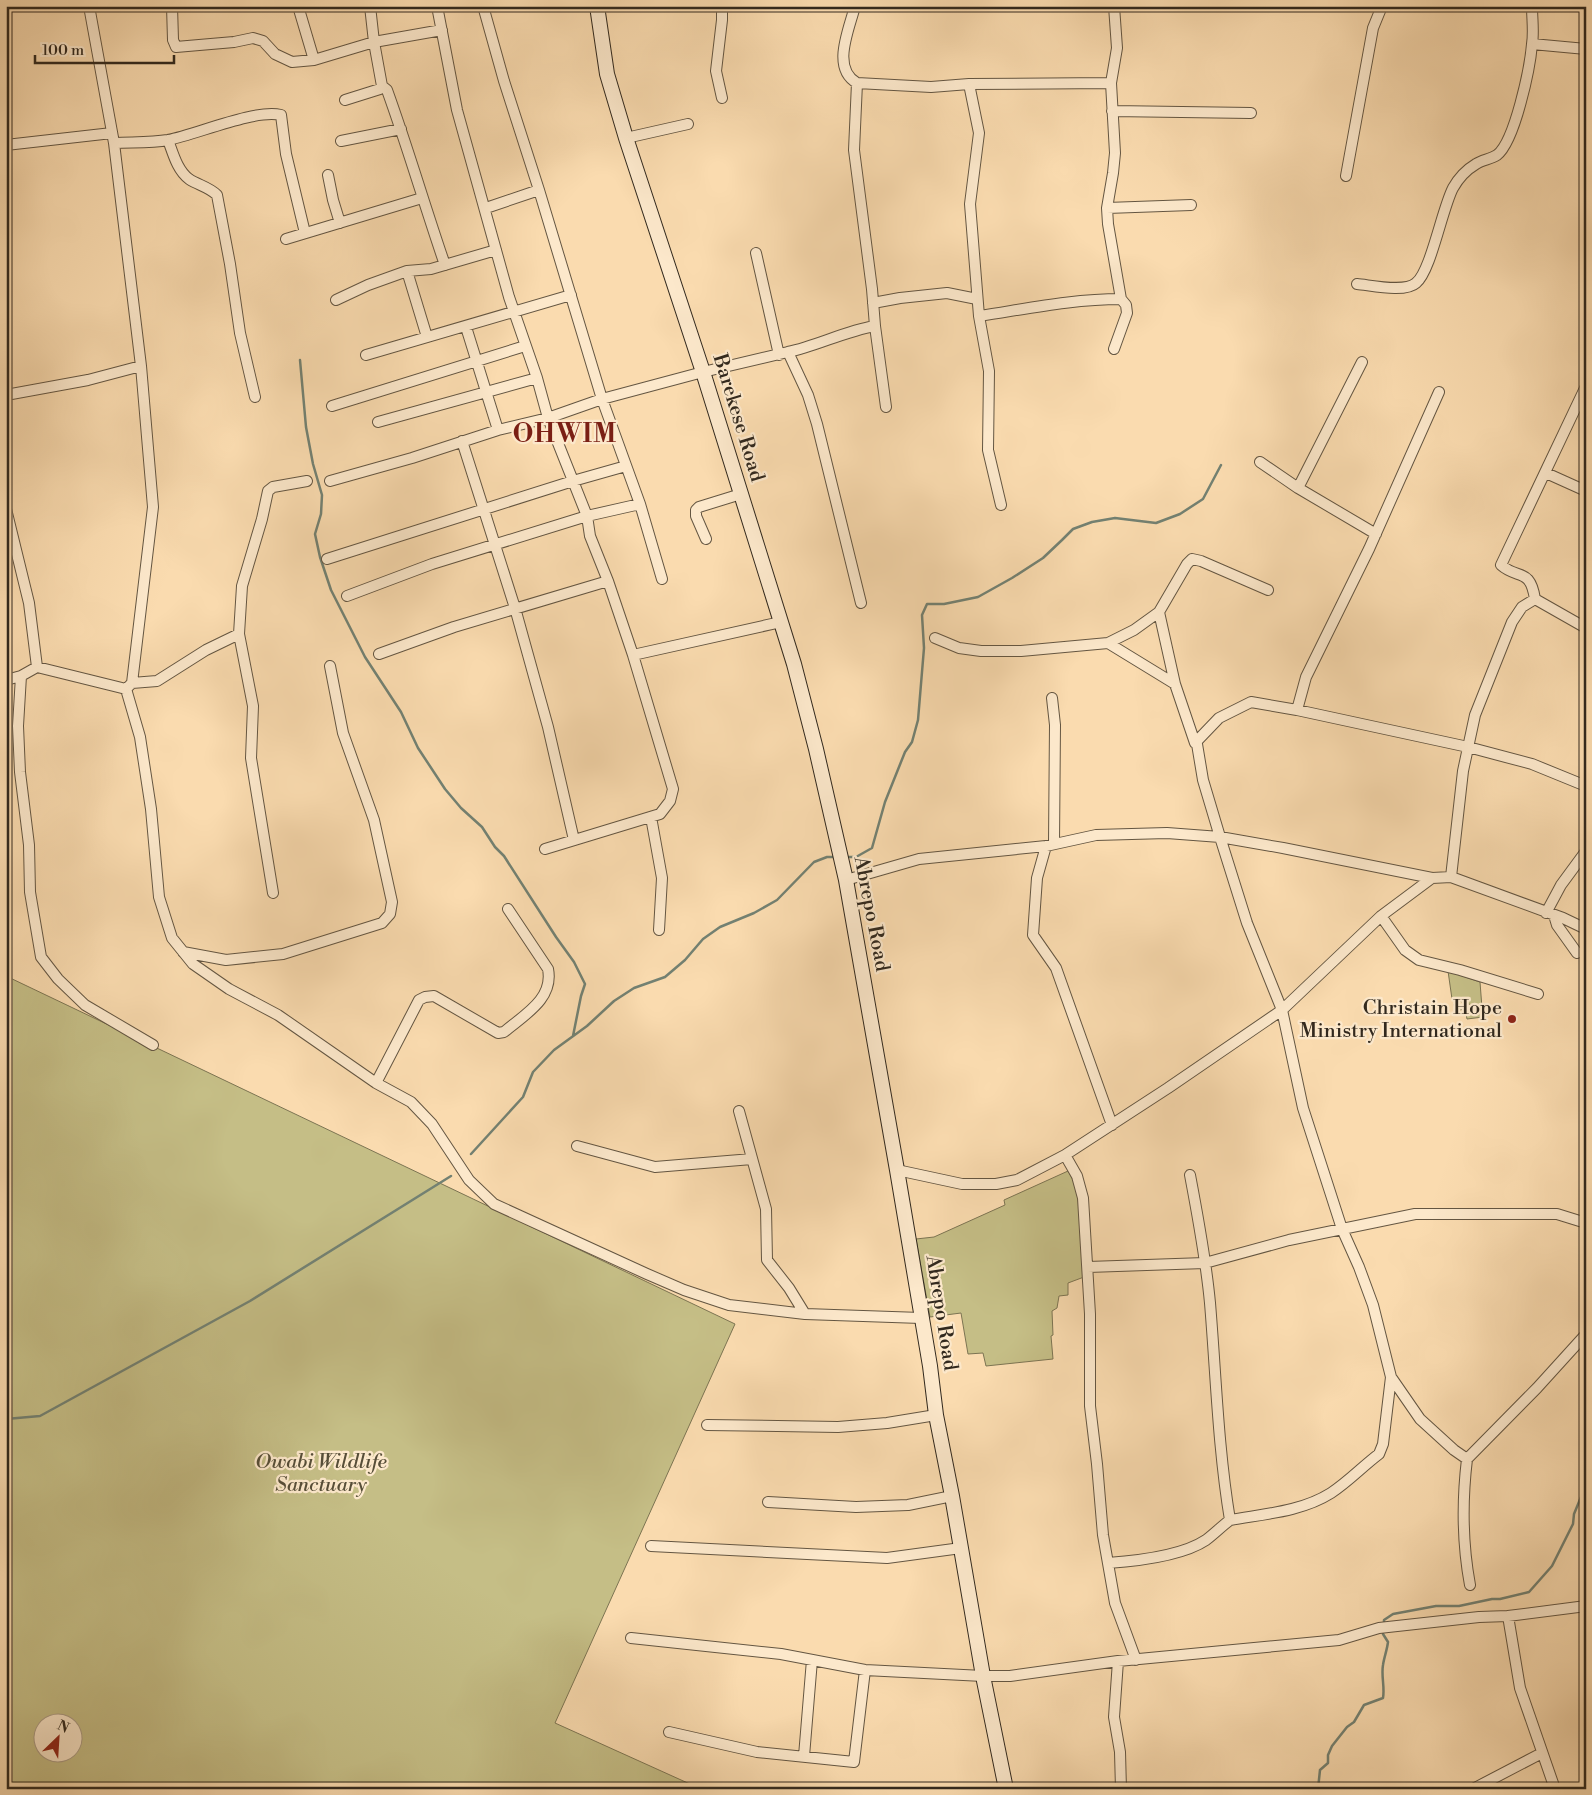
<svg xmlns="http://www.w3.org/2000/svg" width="1592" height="1795" font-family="'Libre Bodoni',serif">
<rect width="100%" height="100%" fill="#fadbaf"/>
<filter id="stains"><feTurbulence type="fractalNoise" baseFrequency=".004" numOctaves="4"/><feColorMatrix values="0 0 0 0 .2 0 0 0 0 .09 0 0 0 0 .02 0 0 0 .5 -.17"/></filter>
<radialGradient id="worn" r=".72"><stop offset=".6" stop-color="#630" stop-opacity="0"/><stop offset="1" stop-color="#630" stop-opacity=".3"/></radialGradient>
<!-- green -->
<path fill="#c5be86" stroke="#7c7452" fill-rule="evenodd" d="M1448 971 1480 982 1482 1008 1452 999Z
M6 976 735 1324 555 1723 701 1789H6ZM42 1722H72V1752H42Z
M1454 1004 1482 1011 1483 1017 1467 1019 1465 1009 1455 1011Z
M1068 1171C1083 1191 1083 1251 1084 1277L1068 1283V1295L1059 1296 1057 1308 1052 1311 1053 1335 1051 1336 1053 1359 986 1366 983 1353 968 1354 961 1313 930 1317 916 1239 934 1237 1005 1205 1004 1200Z"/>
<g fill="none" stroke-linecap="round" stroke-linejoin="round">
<!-- stream -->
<path stroke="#738172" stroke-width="2.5" d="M300 360 306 427 313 464 322 495 321 514 315 534 320 557 331 590 365 657 401 712 418 748 445 789 461 808 482 827 495 847 504 856 556 937 574 962 585 984 581 996 573 1036
M847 857H856L872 848 885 802 905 752 912 742 918 720 924 648 922 615 927 604H944L978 597 1012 578 1043 558 1062 540 1073 529 1092 522 1115 518 1156 523 1180 514 1203 499 1221 465
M471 1154 523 1097 533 1072 554 1050 587 1026 614 1001 634 988 665 977 685 960 703 939 720 927 754 913 777 900 814 862 827 857H836
M6 1419 40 1416 250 1301 451 1176
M1384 1624V1620L1393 1614 1436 1606H1459L1492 1599H1500L1529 1592 1552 1566 1573 1524 1574 1514 1581 1497 1586 1491
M1318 1789 1320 1770 1328 1763V1755L1332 1746 1347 1727 1354 1722 1364 1705 1383 1698C1385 1687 1381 1676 1383 1665 1384 1658 1387 1650 1388 1642L1383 1634V1632"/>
<defs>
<path id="minor" d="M89 6 114 143 141 366 153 507 132 683
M172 6 173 40 176 47 234 42 253 38 263 41 275 54 292 62 314 60 374 42 442 30
M298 6 314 60
M437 6 457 110 509 297 537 378 548 418 587 516 590 536 608 581 633 655 673 789 670 801 660 814 545 849
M483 6 504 81 539 190 602 399 640 504 662 579
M855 6C849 30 831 68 857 83L931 87 969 84 979 133 970 204 979 316 989 371 988 450 1001 505
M1114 6 1117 48 1111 83 1115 153 1113 173 1107 208 1108 224 1121 299 1126 305 1127 313 1114 349
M1532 44 1586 49
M857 83 854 150 872 289 875 326 886 407
M969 84 1111 83
M382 86 387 90C408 148 425 207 445 265
M722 98 716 71 722 20V6
M345 100 380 89 382 86 374 42 370 6
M1112 111 1251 113
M626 138 688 124
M168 140C173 153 177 170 189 179 198 185 209 187 217 195L230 264 240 333 255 397
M341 141 401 129
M114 143C132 142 151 143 168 140 198 134 254 109 281 115L286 154 305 233
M6 145 112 133
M328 175 333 200 340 223
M1346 176 1373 28 1382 6
M486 208 539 190
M1107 208 1191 205
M286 239 422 198
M756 253 779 355
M407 271 427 337
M1357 284C1370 285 1405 293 1416 283 1431 271 1442 209 1453 188 1458 179 1466 170 1476 164 1482 160 1491 159 1497 155 1515 141 1530 68 1532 44 1534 32 1532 19 1532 6
M336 300 368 285 407 271 431 269 496 250
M873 303 900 298 947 293 977 299
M979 316C1026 309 1073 299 1121 299
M466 327 498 430
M788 352C817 346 845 331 875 326
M366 355 571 295
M1586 386 1501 565C1518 580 1530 567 1535 599L1586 628
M6 395 88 380 141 366
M332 406 525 346
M378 422 537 378
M462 441 515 608 548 727 574 840
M1260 462 1298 488 1376 534
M1546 473 1586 491
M330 481 412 458 498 430 548 418 602 399 703 372 788 352 808 395 817 424 861 603
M1298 488 1362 362
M6 509 29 603 37 667 21 676 6 680
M706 539 696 516V510L699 507 741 494
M327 559 573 481 626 466
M347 596 432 564 587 516 640 504
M239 634 242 586 262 519 268 491 273 487 307 481
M935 638 959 648 981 651H1021L1108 643 1175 684 1195 743 1197 744 1203 780 1220 837 1247 923 1282 1010 1303 1108 1342 1229 1359 1267 1373 1305 1391 1377 1420 1419 1454 1450 1467 1459C1462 1501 1462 1542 1470 1585
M1108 643 1134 630 1159 612
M379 654 454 627 608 581
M633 655 781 622
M37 667 126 689 132 683 157 681 206 650 239 634 253 706 251 758 273 893
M21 676 18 726 20 772 29 845 30 892 41 957 58 979 85 1005 153 1045
M1175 684 1159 612 1187 564 1192 559 1201 561 1268 590
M126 689 140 737 151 809 159 897 172 938 193 964 229 989 278 1015 376 1083 411 1102 432 1124 469 1180 494 1204 647 1274 684 1290 729 1305 805 1314 921 1318
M1052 698 1055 725 1054 843
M1297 710 1306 677 1369 549 1439 392
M1195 743 1219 718 1251 702 1297 710 1468 747 1532 764 1586 786
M651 817 662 878 659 930
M1046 846 1037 878 1033 935 1056 968 1112 1125
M1451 877 1463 771 1475 715 1512 622 1522 607 1535 599
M846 880 919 859 1046 846 1096 835 1167 833 1220 837 1283 848 1432 878
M1546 913 1561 885 1586 851
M1554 915 1557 925 1577 953
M1381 916 1405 950 1419 960 1460 970 1538 994
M183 952 226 960 283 954 382 923 390 914 392 902 374 820 343 733 330 666
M376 1083 419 1000 425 997 434 996 498 1033 504 1032C524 1015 554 999 548 969L508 909
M739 1111 766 1209 767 1260 789 1288 805 1314
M577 1146 655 1167 752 1159
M1065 1155 1077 1176 1083 1198 1090 1314V1406L1097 1464 1103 1535 1115 1603 1136 1660
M897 1170 962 1184H996L1017 1180 1065 1155 1168 1088 1282 1010 1381 916 1432 878 1451 877 1563 918 1586 929
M1088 1267 1205 1263 1289 1240 1415 1214H1557L1586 1223
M707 1425 838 1427 887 1423 936 1415
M1467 1459 1537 1388 1586 1334
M768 1502 856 1507 908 1505 952 1496
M1230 1520C1263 1514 1301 1512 1331 1493 1348 1482 1363 1466 1379 1454L1383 1444 1391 1377
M651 1546 887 1558 961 1548
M1108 1563C1136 1561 1182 1556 1206 1540 1214 1534 1222 1526 1230 1520 1218 1448 1216 1375 1210 1303 1206 1260 1198 1217 1190 1175
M1508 1616 1520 1688 1555 1789
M631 1638 781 1654 865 1670 983 1676H1010L1118 1661 1339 1640 1379 1628 1479 1617 1508 1616 1586 1606
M1118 1661 1114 1717 1120 1752 1121 1789
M669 1732 757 1752 854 1762 865 1670
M804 1756 812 1660
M1473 1789 1542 1753"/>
<path id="secondary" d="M597 6 607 74 626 138 703 372 794 664 816 749 846 880 897 1170 930 1366 936 1415 952 1496 983 1676 1006 1789"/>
</defs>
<!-- minor casing -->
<use href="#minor" stroke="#645642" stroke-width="12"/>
<!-- secondary casing -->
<use href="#secondary" stroke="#32291e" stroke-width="16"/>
<!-- minor -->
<use href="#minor" stroke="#fce8cb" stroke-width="10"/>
<!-- secondary -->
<use href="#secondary" stroke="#fce8cb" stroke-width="14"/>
</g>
<!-- markers -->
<circle fill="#8f2418" stroke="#fce8cb" stroke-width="2" cx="1512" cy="1019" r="5"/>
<g text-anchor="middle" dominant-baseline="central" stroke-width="4.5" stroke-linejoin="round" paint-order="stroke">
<!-- street labels -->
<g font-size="20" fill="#32291e" stroke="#fce8cb">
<text transform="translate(738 418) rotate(73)">Barekese Road</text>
<text transform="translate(871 914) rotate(79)">Abrepo Road</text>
<text transform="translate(941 1313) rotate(81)">Abrepo Road</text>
</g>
<!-- poi labels -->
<g font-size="20" fill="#32291e" stroke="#fce8cb" text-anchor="end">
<text x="1502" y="1008">Christain Hope<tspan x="1502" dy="23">Ministry International</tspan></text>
</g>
<!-- park labels -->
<g font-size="20" font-style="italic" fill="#574e38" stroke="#fce8cb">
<text x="321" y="1462">Owabi Wildlife<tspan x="321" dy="23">Sanctuary</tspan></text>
</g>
<!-- district labels -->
<g font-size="25" font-weight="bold" letter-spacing="1" fill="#7a1f14" stroke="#fce8cb">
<text x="565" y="434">OHWIM</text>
</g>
</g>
<!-- margin -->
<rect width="1592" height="1795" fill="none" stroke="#fadbaf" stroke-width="25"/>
<rect x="8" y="8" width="1577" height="1780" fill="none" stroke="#32291e" stroke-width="2.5"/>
<rect x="12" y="12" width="1567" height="1770" fill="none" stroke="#32291e"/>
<!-- north arrow -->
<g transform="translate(58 1738) rotate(25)"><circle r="24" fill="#fce8cb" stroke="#ab9c86"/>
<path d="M0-4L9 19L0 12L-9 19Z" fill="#8f2418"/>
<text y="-8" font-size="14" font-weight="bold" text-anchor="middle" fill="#32291e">N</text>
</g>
<!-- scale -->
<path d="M35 55v8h139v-8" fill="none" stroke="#32291e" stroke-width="2.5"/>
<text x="42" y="55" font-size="15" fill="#32291e" stroke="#fce8cb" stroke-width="4" paint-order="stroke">100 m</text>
<rect width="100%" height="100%" filter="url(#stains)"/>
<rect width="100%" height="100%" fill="url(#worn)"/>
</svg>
